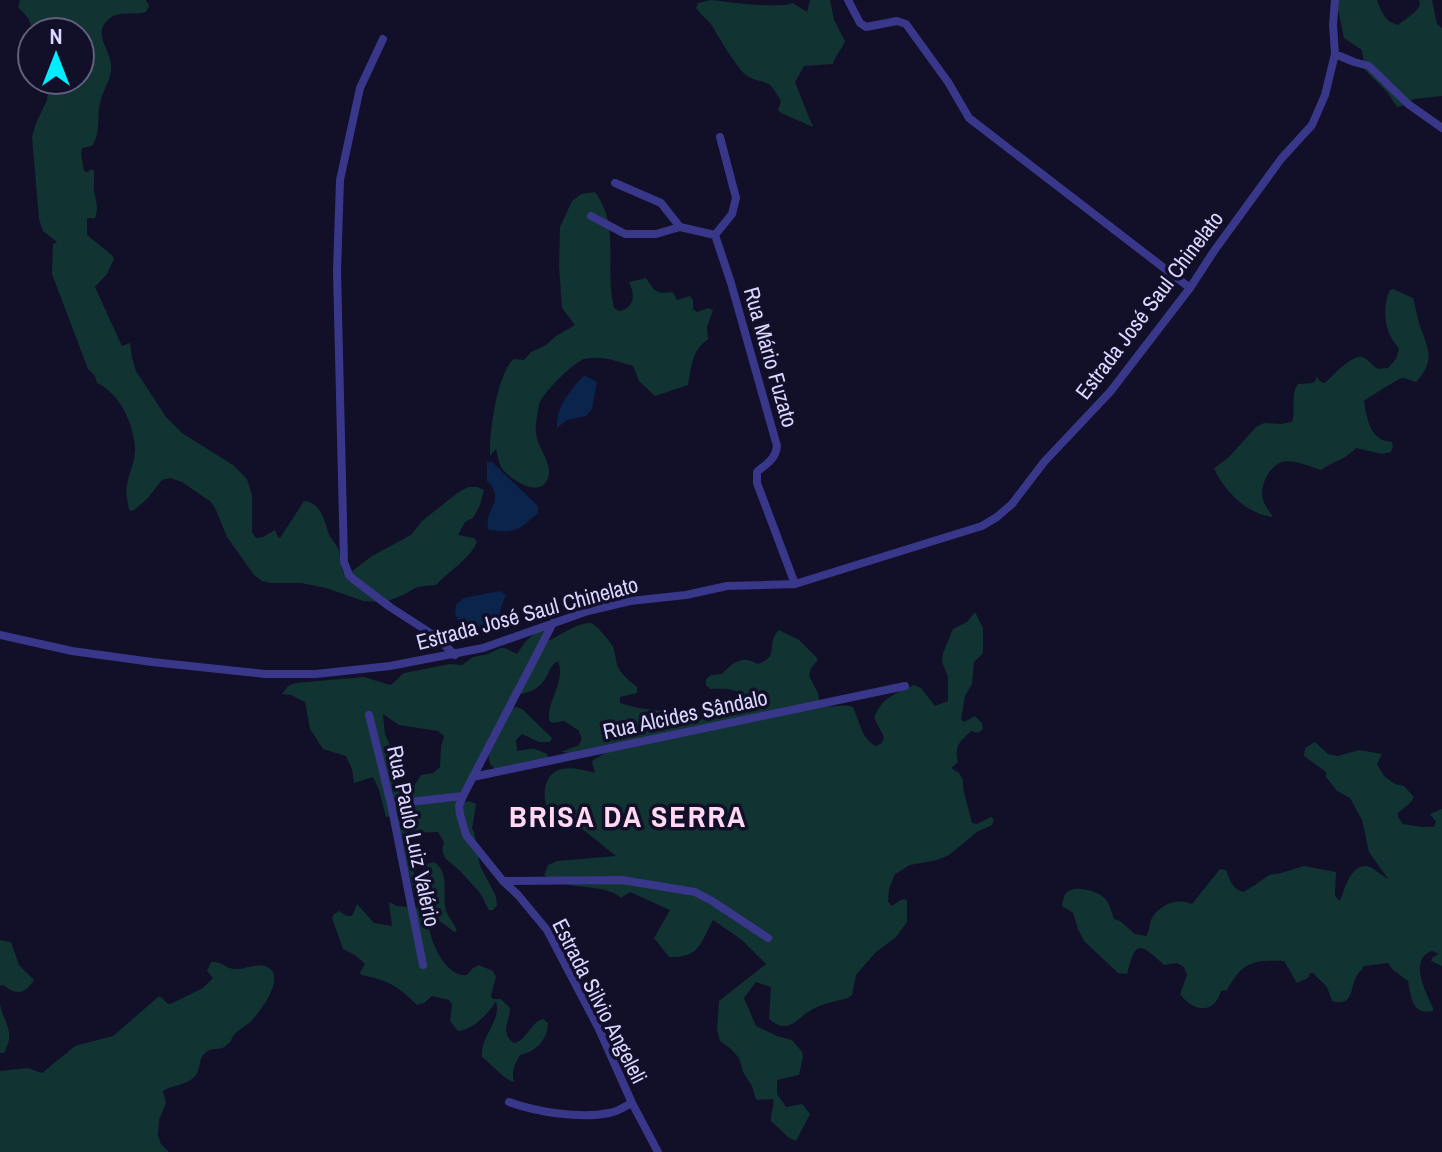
<svg xmlns="http://www.w3.org/2000/svg" width="1442" height="1152" font-family="'Archivo Narrow',sans-serif">
<rect width="100%" height="100%" fill="#120f29"/>
<!-- green -->
<path fill="#113331" fill-rule="evenodd" d="M20 0H146L149 6 146 12C134 16 121 10 110 18 90 34 113 51 111 69 111 79 104 89 101 99 96 115 102 132 92 146L82 148 81 154 84 171 87 172 92 169 94 171C95 178 93 184 94 191 96 202 99 207 95 218H87V235L112 255 114 259 107 274 95 287 122 346 130 343 132 358 136 371 166 417 182 433 233 465 247 479 252 495V532L256 538 263 537 275 530 278 537 280 538 304 501C323 503 324 522 330 537 331 537 337 547 338 548 341 557 339 565 344 574L351 572 372 556 411 535 422 521 456 494 468 487H478L484 490 480 505 473 518 465 522 458 535 474 538 477 542C469 560 450 570 436 585L417 587 403 595 388 601 378 602 363 601 326 588 301 583H271L262 581 254 575 227 537 216 510 211 502 182 482 170 478 162 480 147 499 133 511 129 510C128 502 125 493 127 485 129 472 136 460 135 447 133 422 119 393 97 383L95 376 88 369 52 274 53 244 57 242 43 231 39 219 32 137 36 123 47 100 48 90 44 80H80V32H34L28 18 18 7Z
M711 0C727 2 780 9 793 3L807 12 810 0H830L834 20 845 41C842 50 835 55 833 64L804 66 795 82 813 127 781 113 778 110 781 101C778 96 774 89 770 85 763 80 753 81 746 75 737 68 719 38 713 27 708 20 701 15 696 8L698 3Z
M1336 0H1377C1381 11 1385 22 1398 25L1415 12 1420 5 1419 0H1432L1437 24 1442 28V96L1414 99 1402 106 1397 107 1387 92 1365 70 1362 50 1344 38Z
M595 192C621 226 604 269 614 308L619 311C635 308 635 295 629 282L646 278C655 292 656 294 673 292L677 300 690 296 693 300V309L697 312 708 308 713 310 707 327 708 339C691 352 692 365 688 385L655 396 639 381 633 366C617 361 601 355 584 359 573 363 545 391 540 402 538 407 535 428 536 433 537 448 555 465 547 480 538 499 508 478 501 467 499 462 497 454 496 449L490 456C489 434 497 372 514 359L524 360 531 352 546 345 556 336 575 325 562 308 559 267 560 227 572 201 581 194Z
M1393 289 1413 298C1416 306 1416 314 1419 323 1427 347 1437 359 1416 382 1411 381 1407 378 1402 378 1398 379 1368 398 1364 401 1366 413 1368 430 1379 438 1383 441 1388 441 1392 442L1393 446 1391 452 1382 454 1356 448C1347 459 1333 461 1321 470 1310 467 1294 459 1282 462 1269 466 1259 487 1263 500 1265 506 1270 512 1273 517 1248 515 1223 490 1214 468L1228 458 1256 427 1264 423 1281 424 1292 422C1296 409 1290 395 1298 384L1313 383 1316 380V376L1321 382 1325 383C1332 376 1353 354 1362 357 1367 358 1373 366 1378 369L1388 368 1396 359 1399 349C1397 345 1393 342 1391 337 1384 325 1383 303 1390 290Z
M975 612 983 628V653L974 662 972 684 965 696 961 719 964 722 975 716 982 723 983 729 978 733 971 731C960 742 954 745 958 762L951 768 959 773 963 780V788L972 823 977 824 991 817 994 819 992 825 977 832 949 855 937 860 910 865 895 874 889 889 888 902 892 906 902 899 907 900V922L896 937 875 953 856 975 852 995 848 998C837 1001 825 1003 815 1008 797 1016 790 1037 769 1019L771 987 756 982 744 998 756 1026 777 1036 792 1040 802 1052 803 1057 799 1075 777 1080V1094L786 1107 802 1104 810 1114 796 1141 789 1138 771 1121C770 1112 775 1107 773 1099L757 1100 755 1097 752 1086 743 1072 739 1058 731 1049 720 1041 717 1030 719 1001 766 964 742 940 713 920C700 944 700 958 669 957L654 938 670 910 630 892 621 898C605 882 565 892 544 875L548 865 557 861 616 856 581 828 566 826C562 818 553 817 548 809 544 802 544 792 546 784 553 762 578 768 595 773L592 763 593 760 614 748 570 753 561 752 579 745 582 738 578 730 564 721 552 723 549 720C547 700 566 681 558 661 551 665 550 669 547 676 539 690 528 694 513 695L505 708 507 710 516 707 522 709 552 738 550 742H539L522 734 516 740 517 751C534 749 529 746 547 754L548 758 500 771C484 764 491 759 488 745L456 802 457 806 469 801 476 804 472 829 474 832 480 866 496 896 497 905 493 910H489L480 893 460 871 445 858 442 850 444 842 438 832 407 833V841L420 901 422 902C426 888 418 877 427 864L434 862C452 874 440 896 447 913 450 920 455 924 457 931L454 932C446 926 438 917 429 922 428 939 446 978 467 975L473 968 479 965 493 971 496 977 491 996 493 999H501L510 1008C510 1022 499 1032 514 1043 527 1041 530 1022 543 1019L548 1023C548 1039 536 1052 520 1055 515 1064 511 1071 514 1082 506 1081 490 1063 482 1057 480 1036 502 1021 496 1001 489 1013 473 1030 458 1031L450 1021 452 1004 449 1000 432 996 424 1003 417 1005C398 986 388 980 361 975L360 972 365 964 355 955 343 949 332 918 334 914 339 911 347 916H352L357 904 374 923 392 926 389 902 397 906 418 908 403 850 392 816 386 817 379 790 373 777 354 783 352 769 346 756 323 749 310 729 305 702 291 695 282 694 288 686 295 683 364 677 390 685C396 682 398 677 404 673L450 664 462 665 473 657 488 654 500 648H505L517 654 525 642 544 624 547 640H550C561 635 578 622 591 623 595 624 609 640 612 645 616 652 615 662 619 669 623 676 631 682 637 687V693L620 697V703C628 705 637 708 645 709 654 710 662 710 670 714 678 717 685 724 694 723 706 721 706 705 717 703 727 701 733 708 742 705 743 686 725 689 710 689L706 685V679L711 675 722 674C732 663 743 654 757 664 781 657 765 643 779 630L799 640 817 658V661L811 668 809 676 818 693 820 705C831 709 842 703 853 707 859 720 862 740 876 746L882 743 884 737 874 718C882 697 895 694 914 685L921 688 935 706 948 701V677L942 662 943 653 953 629 967 622ZM383 714 399 725 438 731 444 736 441 747 440 767 433 773 421 775 412 789 398 782 395 778 392 766 393 752 385 734Z
M1315 742 1328 754 1338 756 1359 750 1382 754 1377 764 1384 776 1395 784 1404 786 1414 797 1410 803 1398 813V817L1403 824 1422 827H1434L1436 822 1430 814 1442 809V966L1431 961 1433 957 1439 954 1432 951C1408 959 1426 993 1433 1008V1011C1412 1016 1411 997 1408 981L1393 970 1388 963 1364 966C1362 970 1358 973 1356 977 1350 990 1353 1007 1332 1001L1327 987 1313 973H1310L1308 978 1297 983 1284 961C1252 960 1243 962 1227 990L1221 991C1214 1015 1193 1012 1180 994L1187 975 1184 967 1177 963 1164 965C1139 942 1136 940 1127 974L1118 973 1084 941 1078 929 1073 913 1062 906C1063 899 1064 892 1071 890 1081 886 1101 892 1107 901 1110 906 1112 914 1114 919L1120 921 1135 934 1146 936C1150 930 1149 923 1152 918 1161 903 1178 898 1192 904L1220 869 1226 870C1230 880 1232 889 1243 892L1255 885 1269 875 1281 873 1304 866 1336 872 1335 896 1340 901C1344 891 1350 865 1366 866 1372 866 1382 876 1388 879L1369 852 1362 820 1350 798 1337 791 1326 777V772L1304 756 1305 748Z
M0 940 11 942 19 965 34 980C25 995 16 995 3 985L0 986Z
M211 962C225 962 224 968 235 969 245 970 255 963 265 966 288 974 262 1009 253 1019 248 1025 239 1029 234 1035 228 1044 235 1038 227 1045 220 1052 212 1046 205 1053 198 1059 201 1068 196 1075 187 1086 174 1084 163 1091L166 1103 159 1120 158 1136 161 1144 169 1152H0V1071L28 1068 42 1073 75 1046 113 1036 158 997H161L168 1004H170L203 988 213 978 207 971Z
M0 1004C4 1024 16 1031 4 1053H0Z"/>
<!-- water -->
<path fill="#0a244c" d="M584 375 597 382 592 409 586 416 567 420 557 428C556 406 570 391 584 375Z
M492 462 538 506V513C518 531 516 533 489 530 481 511 508 500 487 481V462Z
M500 591 506 595 501 607 498 626 480 628 479 636 464 631 455 614 456 604 464 598Z"/>
<g fill="none" stroke-linecap="round" stroke-linejoin="round">
<!-- minor -->
<path stroke="#38378a" stroke-width="8" d="M848 0 860 23 866 27 897 21 906 24 948 82 969 118 1190 288
M383 39 360 88 340 180 337 271 344 562 349 575 353 579 390 607 435 636 455 655
M1335 54 1354 62 1369 66 1408 104 1442 128
M720 137 736 198 732 214 715 235 731 283 777 446C776 459 766 464 757 472V483L795 584
M615 183 661 203 680 227
M591 216 625 234H656L680 227 715 235
M553 623 463 796 459 806 460 814 466 835 503 881 518 895 547 930 599 1029 632 1103 658 1152
M0 635 72 651 152 662 265 674H316L390 666 483 648 588 611 630 601 686 595 727 586 795 584 982 526 997 517 1012 504 1044 462 1110 392 1190 288 1214 251 1281 159 1312 125 1325 95 1335 54 1333 25 1335 0
M369 715 391 804 423 965
M473 777 905 686
M391 804 463 796
M504 881 622 880 695 892 712 901 768 938
M509 1102C537 1112 580 1119 609 1113 617 1112 625 1106 632 1103"/>
</g>
<g text-anchor="middle" dominant-baseline="central" stroke-width="7" stroke-linejoin="round" paint-order="stroke">
<!-- street labels -->
<g font-size="22" fill="#dad6ff" stroke="#120f29">
<text transform="translate(1149 305) rotate(-53)">Estrada José Saul Chinelato</text>
<text transform="translate(771 357) rotate(74)">Rua Mário Fuzato</text>
<text transform="translate(527 613) rotate(-15)">Estrada José Saul Chinelato</text>
<text transform="translate(685 714) rotate(-12)">Rua Alcides Sândalo</text>
<text transform="translate(414 836) rotate(78)">Rua Paulo Luiz Valério</text>
<text transform="translate(600 1001) rotate(63)">Estrada Silvio Angeleli</text>
</g>
<!-- district labels -->
<g font-size="30" font-weight="bold" letter-spacing="2" fill="#ffd8f2" stroke="#120f29">
<text x="628" y="816">BRISA DA SERRA</text>
</g>
</g>
<!-- north arrow -->
<g transform="translate(56 56)"><circle r="38" fill="#120f29" stroke="#625f7f" stroke-width="2"/>
<path d="M0-6L14 30L0 20L-14 30Z" fill="#02edff"/>
<text y="-12" font-size="22" font-weight="bold" text-anchor="middle" fill="#dad6ff">N</text>
</g>
</svg>
